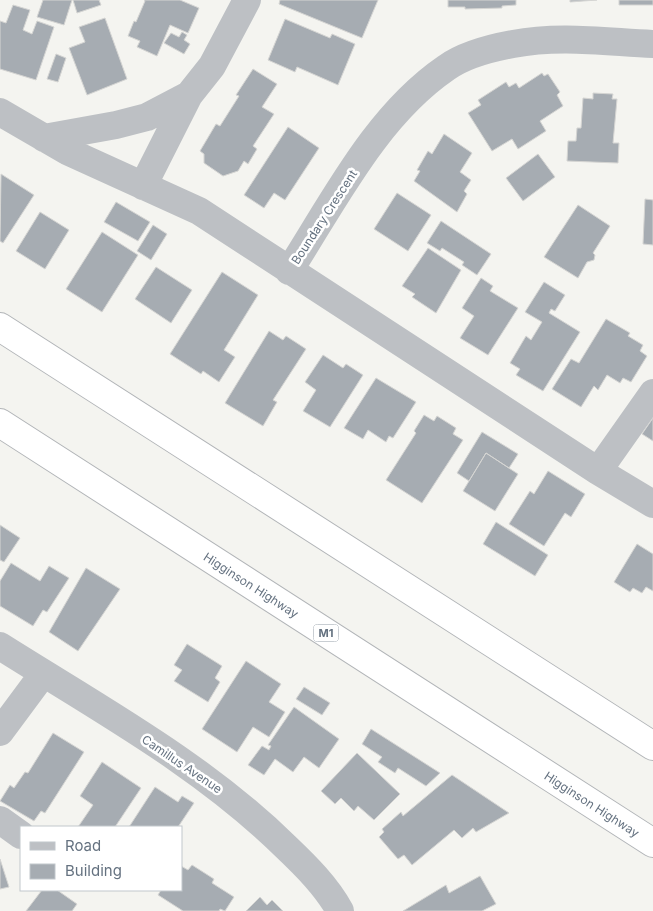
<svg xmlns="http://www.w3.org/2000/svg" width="653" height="911" font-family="Inter,sans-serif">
<rect width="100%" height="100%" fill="#f4f4f0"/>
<!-- building -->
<path fill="#a6acb2" stroke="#d5d5d3" d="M43 0H72L64 25 37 17Z
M73 0H99L101 5 77 13Z
M144 0H180L199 8 188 33 170 25 157 56 137 47 140 41 128 36 134 21 136 22 145 1Z
M280 0H378L362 38 279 4Z
M448 0H516V5L502 6V8L465 9V7H448Z
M570 0H597L570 2Z
M619 0H653V5H619Z
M13 5 30 10 23 30 32 34 37 21 54 27 36 80 0 69V21L6 23Z
M105 18 127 79 87 95 69 48 85 42 79 27Z
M285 19 330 38 332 34 355 44 338 85 297 67 295 72 268 60Z
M182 32 187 35 184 40 190 44 184 54 164 43 171 33 179 37Z
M56 54 66 58 58 82 47 79Z
M253 69 277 84 262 107 274 114 253 146 257 149 248 164 244 161 238 171 223 176 204 163V154L200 151 216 124 220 126 239 96 236 95Z
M542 73 544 76 548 74 560 92 557 95 563 106 540 121 546 131 518 149 512 139 492 151 468 113 481 105 478 100 506 82 509 87 516 83 519 88Z
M593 93 613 94 612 99H617L613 143H619L618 163 567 161 568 141H576L577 128H581L583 98 593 99Z
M288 127 319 148 285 200 274 193 264 208 244 195Z
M444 134 472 153 460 172 471 180 464 191 467 194 457 212 414 181 420 171 417 170 428 151 432 154Z
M538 154 555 177 523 201 506 178Z
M1 174 34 195 3 243 0 241Z
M397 193 431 215 408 251 374 229Z
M645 199 653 200V245L643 244Z
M116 202 150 222 138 241 104 222Z
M578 205 610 226 593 253 595 255 594 260 587 262 578 278 544 257Z
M40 212 69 230 45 269 16 251Z
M441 221 491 254 477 275 462 265 464 262 442 248 440 251 427 243Z
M153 225 167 234 151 260 137 251Z
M102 232 138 255 102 312 66 289Z
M428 248 461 270 436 313 412 297 415 294 402 286Z
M156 267 192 290 171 323 135 299Z
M222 272 258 295 224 350 235 357 219 382 203 371 201 374 170 354Z
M481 278 493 286 490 291 518 308 488 355 460 338 474 316 462 308Z
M544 282 565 295 555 311 551 309 549 313 580 332 543 391 516 375 520 369 510 363 526 336 531 340 542 322 525 312Z
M606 319 630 333 628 336 643 345 640 351 647 356 631 382 623 378 620 383 607 375 598 390 594 386 581 407 552 389 571 359 579 363Z
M269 331 283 340 286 336 306 349 273 400 277 402 263 426 225 403Z
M323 355 343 368 346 364 363 375 330 427 303 411 316 390 305 382Z
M376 378 416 402 393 438 389 436 386 442 368 430 363 439 344 428Z
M424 415 434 421 437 416 456 428 453 434 463 440 422 503 386 480 416 433 414 431Z
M653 418V441L642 434Z
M482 432 518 454 509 468 486 453 469 481 457 473Z
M486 453 518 474 495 511 463 491Z
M548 471 585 494 571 517 565 513 544 546 509 524 530 491 534 494Z
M496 522 548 555 535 576 483 544Z
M0 525 20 538 4 562 0 560Z
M637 544 653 554V591L646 587 642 593 633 588 630 592 614 582Z
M11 563 40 581 49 566 69 578 47 612 43 610 33 626 0 606V581Z
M86 568 120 589 78 651 49 632Z
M187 644 222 666 215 678 220 682 208 702 174 681 182 670 174 665Z
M246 661 281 684 269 702 285 712 269 737 253 727 237 752 202 729Z
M304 687 330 703 322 715 296 699Z
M294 707 339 739 319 768 304 757 293 772 275 759 264 775 248 765 262 746 269 750 271 746 268 745Z
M371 729 440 773 426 786 398 768 395 773 378 762 382 757 362 744Z
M53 733 84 752 45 813 41 811 34 821 0 801 10 785 14 788 25 772 28 773Z
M357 753 400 794 374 820 358 806 354 811 341 798 335 804 321 791Z
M102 762 141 788 115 827H78L93 805 80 796Z
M452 775 509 813 476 832 473 828 462 838 454 830 412 865 404 855 398 859 379 837 384 832 382 829 401 812 403 816Z
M155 787 178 802 182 796 194 803 178 827H129Z
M0 859 9 887 0 889Z
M192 865 214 879 212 883 234 897 225 911 220 909 219 911H183L158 895 161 890H181V866L188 870Z
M480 876 496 904 482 911H403L446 885 449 893Z
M42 890H57L77 904 72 911H26Z
M260 897 267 905 272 900 283 911H246Z"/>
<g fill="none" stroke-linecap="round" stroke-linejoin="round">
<defs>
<g id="highway">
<path d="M0 327 653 746"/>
<path id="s1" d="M0 423 653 843"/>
</g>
</defs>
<!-- highway casing -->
<use href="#highway" stroke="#b2b5b8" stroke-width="30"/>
<!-- minor -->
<path stroke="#bdc0c4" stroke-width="28" d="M0 112 67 151 199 211 598 471 653 504
M44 138 116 125 147 117 189 95
M143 186 189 95 212 66 247 0
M289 271C334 201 376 116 446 68 464 55 491 48 513 44 559 35 607 42 653 44
M598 471 653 393
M0 646C98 708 203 765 286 847 306 866 327 887 340 911
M0 732 43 674
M0 820 21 835"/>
<!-- highway -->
<use href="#highway" stroke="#fff" stroke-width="28"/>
</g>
<g text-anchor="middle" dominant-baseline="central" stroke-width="5" stroke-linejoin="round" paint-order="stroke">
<!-- shield labels -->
<rect fill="#fff" stroke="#939ca6" stroke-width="1" x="313.5" y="624.5" width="25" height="17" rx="4"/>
<g font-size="11" font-weight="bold" fill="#657280">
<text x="326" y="633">M1</text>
</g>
<!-- street labels -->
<g font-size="12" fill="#657280" stroke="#fff">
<text transform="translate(324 217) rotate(-57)">Boundary Crescent</text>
<text stroke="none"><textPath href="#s1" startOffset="299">Higginson Highway</textPath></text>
<text transform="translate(182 764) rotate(34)">Camillus Avenue</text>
<text stroke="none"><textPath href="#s1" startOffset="704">Higginson Highway</textPath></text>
</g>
</g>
<!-- legend -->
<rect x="20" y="826" width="162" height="65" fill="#ffffff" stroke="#c1c7cc"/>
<rect x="30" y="842" width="25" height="8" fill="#bdc0c4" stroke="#c1c7cc"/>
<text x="65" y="851" font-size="15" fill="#657280">Road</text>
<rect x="30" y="864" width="25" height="15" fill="#a6acb2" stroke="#c1c7cc"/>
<text x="65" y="876" font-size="15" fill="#657280">Building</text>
</svg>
